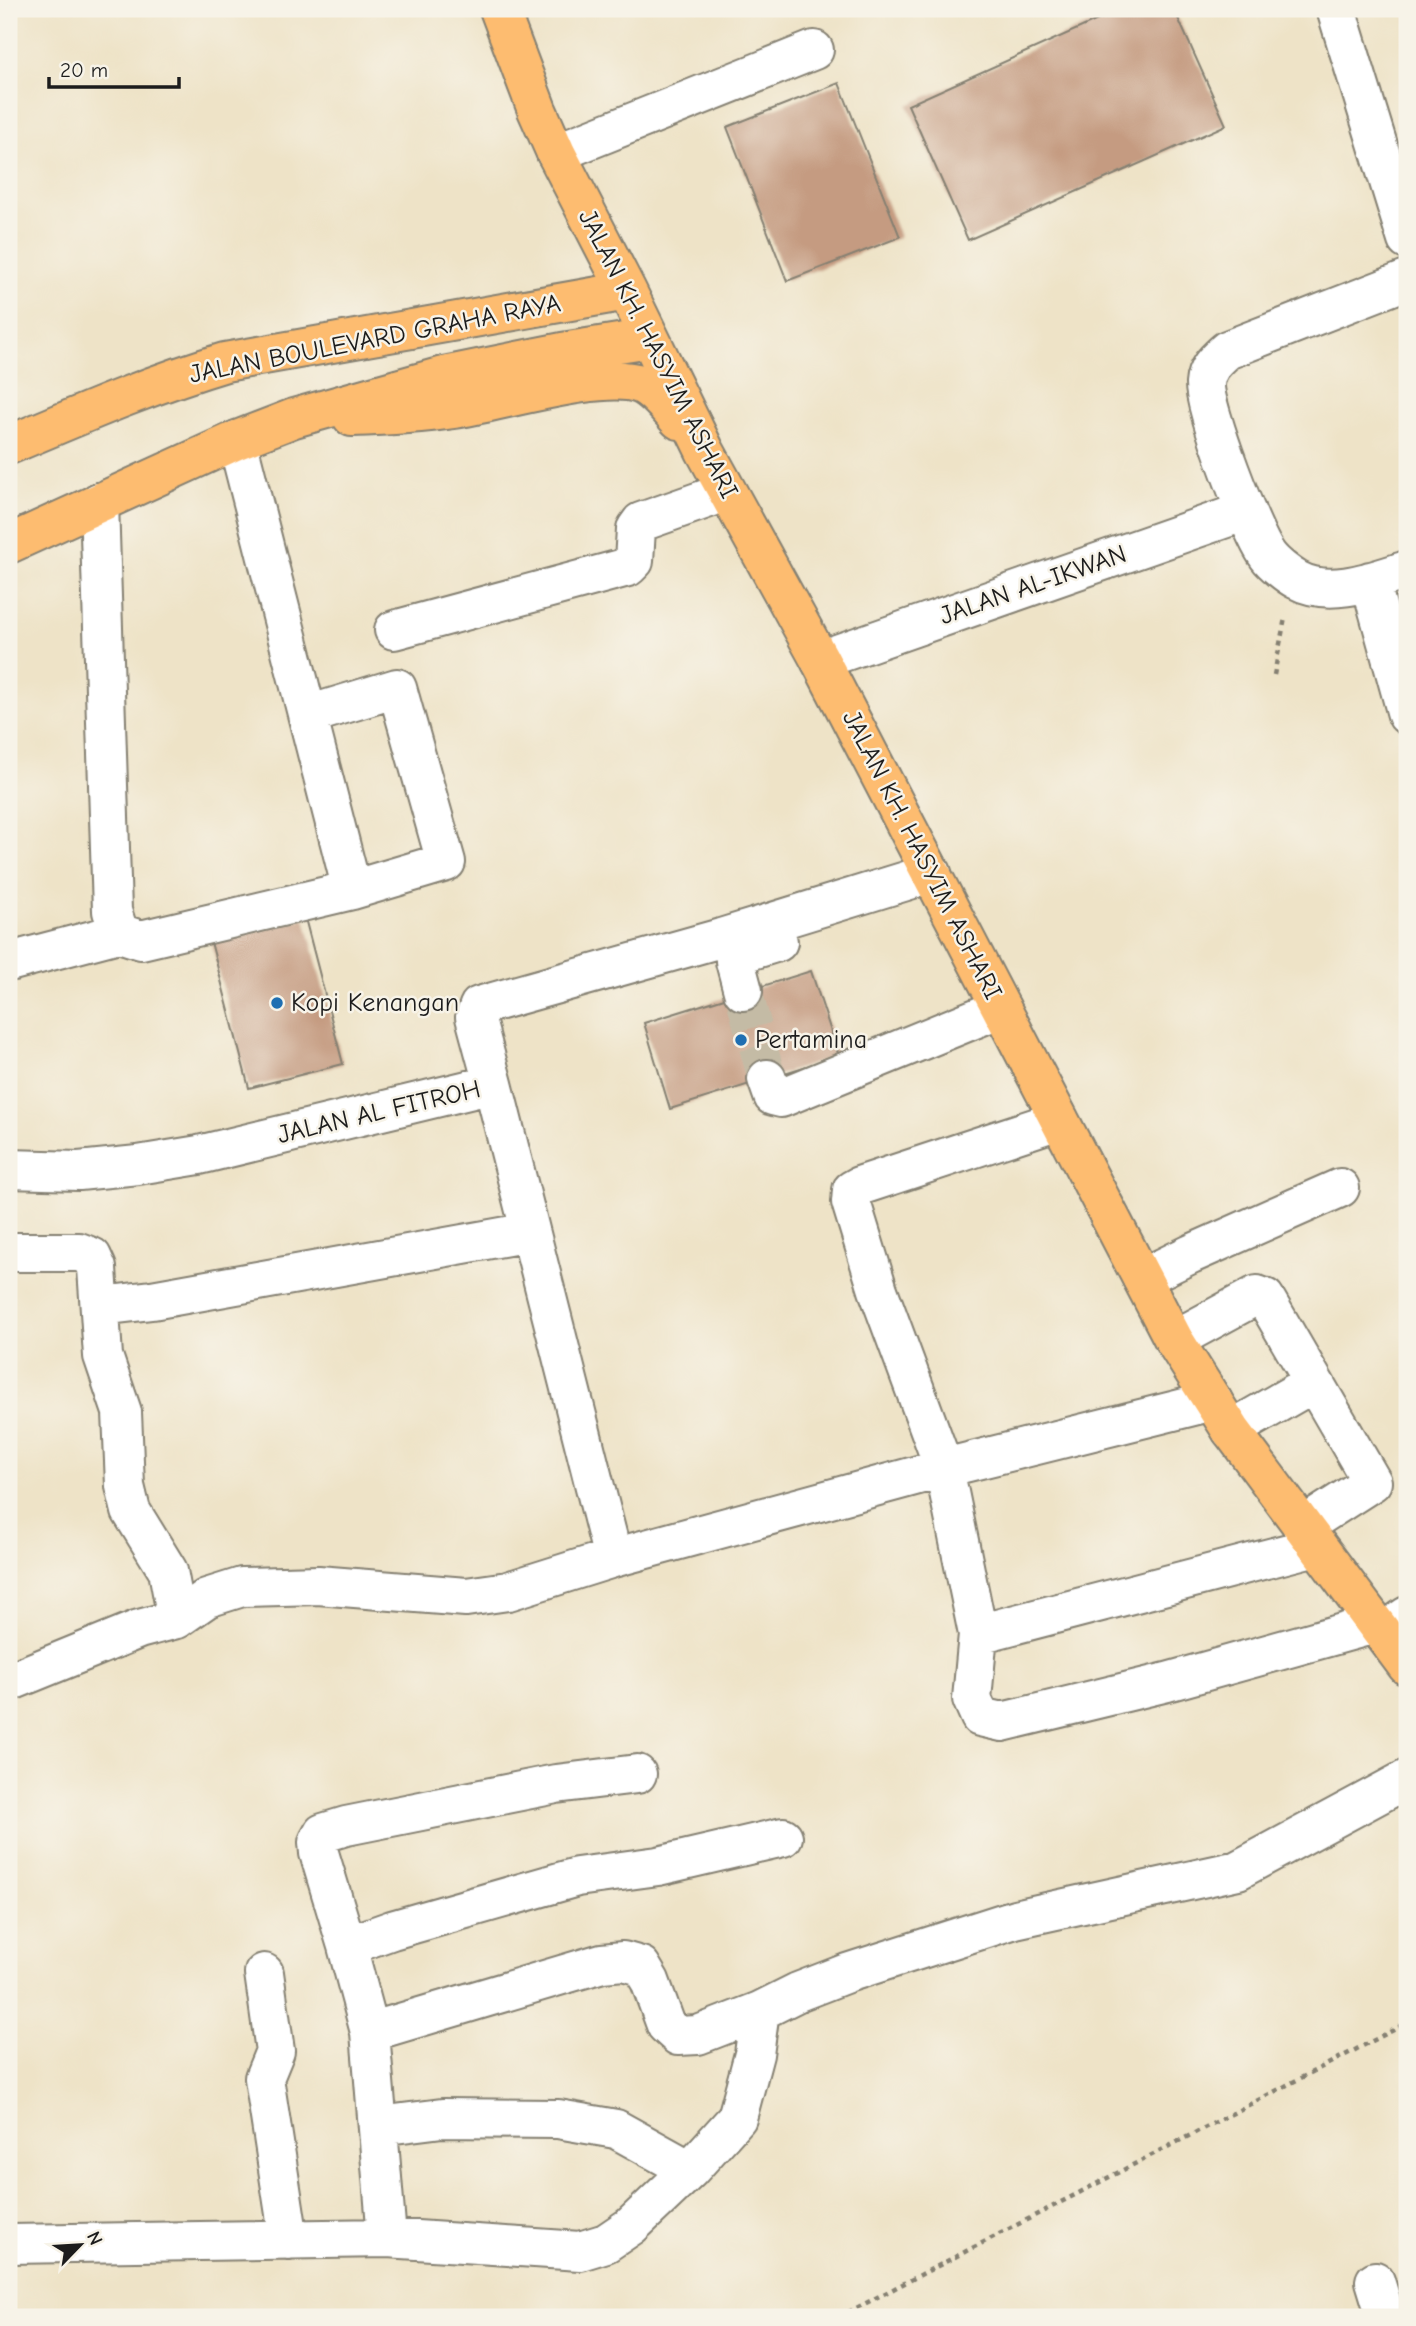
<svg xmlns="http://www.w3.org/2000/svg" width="1416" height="2326" font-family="'Comic Neue',sans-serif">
<rect width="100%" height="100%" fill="#f7f3e8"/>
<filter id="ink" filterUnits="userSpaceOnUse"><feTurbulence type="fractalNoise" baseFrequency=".0143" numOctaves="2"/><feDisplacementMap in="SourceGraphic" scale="14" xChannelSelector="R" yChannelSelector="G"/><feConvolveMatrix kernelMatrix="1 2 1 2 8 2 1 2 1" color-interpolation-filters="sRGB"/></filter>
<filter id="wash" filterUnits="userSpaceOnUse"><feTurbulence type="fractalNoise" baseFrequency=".00686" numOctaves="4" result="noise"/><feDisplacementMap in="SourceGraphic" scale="28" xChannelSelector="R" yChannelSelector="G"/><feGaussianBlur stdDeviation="1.57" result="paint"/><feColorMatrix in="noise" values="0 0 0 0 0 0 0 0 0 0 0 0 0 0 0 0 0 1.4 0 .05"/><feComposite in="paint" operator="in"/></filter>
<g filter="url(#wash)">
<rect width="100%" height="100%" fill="#eee3c7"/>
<g id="blocks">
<!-- building -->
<path fill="#c59b81" d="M1122 9H1174L1226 125 968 240 908 105Z
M839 83 900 237 787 281 727 127Z
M305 918 343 1064 249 1088 211 942Z
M811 971 839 1056 670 1109 644 1023Z"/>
</g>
</g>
<g filter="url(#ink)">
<use href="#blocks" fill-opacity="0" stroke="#858072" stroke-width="2"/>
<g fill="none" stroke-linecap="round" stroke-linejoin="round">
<!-- minor-tunnel -->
<path stroke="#c4bba5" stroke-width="38" stroke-dasharray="38 19" stroke-linecap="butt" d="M743 991 767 1079"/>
<defs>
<path id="minor" d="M1336 9 1407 240
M556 153 814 50
M1407 280 1227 350C1216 360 1206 368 1205 384 1204 409 1252 535 1268 556 1274 564 1288 575 1297 580 1330 598 1375 580 1407 570
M237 440 352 890
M99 502 112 911 119 933 141 940 352 890 446 862 397 688 308 715
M1370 581 1407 715
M394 630 628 567 634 561 636 529 641 522 726 492
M820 660 1246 511
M9 962 119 933
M743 991 735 961 736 955 778 942
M767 1079 773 1096 781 1098 1001 1008
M493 1084 613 1558
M1059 1120 859 1186 852 1190 851 1202 878 1290 944 1468 978 1634 972 1699 980 1717 1002 1722 1167 1682 1375 1624
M9 1169 79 1171 138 1165 199 1155 493 1084 475 1017 479 1006 721 938 932 873
M9 1252H79L92 1257 97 1268 103 1356 122 1412 125 1486 131 1511 168 1571 177 1619
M1142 1278 1191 1254 1340 1188
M101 1306 152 1300 530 1232
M1174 1340 1257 1295 1265 1298 1372 1482 1302 1527
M1231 1430 1313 1383
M1383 1633 1407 1616
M978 1634 1316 1546
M9 1682 139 1629 177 1619 207 1598 242 1587 318 1585 466 1597 508 1591 613 1558 944 1468 1213 1401
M347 1946 392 1930 577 1877 658 1866 783 1837
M264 1973 275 2051 264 2078 289 2240
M370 2032 602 1963 623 1961 641 1966 650 1981 666 2025 678 2036 698 2035 760 2011
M379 2126 442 2118 558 2119 616 2129 690 2170
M387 2238 370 2032 347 1946 319 1853 318 1842 323 1833 346 1826 556 1784 637 1774
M9 2244 387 2238 580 2251 606 2243 631 2226 690 2170 737 2118 754 2054 760 2011 798 1992 847 1973 1015 1919 1238 1870 1407 1779
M1375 2281 1386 2317"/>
<path id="major" d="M499 9 537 110 556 153 627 291 705 451 820 660 1174 1340 1231 1430 1407 1666
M352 417C386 416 420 414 454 409 497 403 603 370 640 384 655 390 668 408 679 420
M9 445C80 415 151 384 225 362L627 291
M9 544 237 440 294 418 443 376 562 352 650 338"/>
</defs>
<!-- minor casing -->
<use href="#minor" stroke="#858072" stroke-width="42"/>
<!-- major casing -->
<use href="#major" stroke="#858072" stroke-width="42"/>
<!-- path -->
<path stroke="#858072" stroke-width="4.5" stroke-dasharray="5 5" stroke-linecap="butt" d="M1274 675 1285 618
M839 2317 1407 2023"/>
<!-- minor -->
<use href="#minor" stroke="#fff" stroke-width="38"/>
<!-- major -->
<use href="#major" stroke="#fdbc70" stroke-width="38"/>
</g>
</g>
<!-- markers -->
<g fill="#1f6fb2" stroke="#f7f3e8" stroke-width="2.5">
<circle cx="277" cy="1003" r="7"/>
<circle cx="741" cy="1040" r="7"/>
</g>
<g text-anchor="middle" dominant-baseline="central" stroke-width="5" stroke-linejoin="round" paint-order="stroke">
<!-- street labels -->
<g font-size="26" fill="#1c1c1c" stroke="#f7f3e8">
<text transform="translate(375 339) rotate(-11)">JALAN BOULEVARD GRAHA RAYA</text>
<text transform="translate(658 354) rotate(63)">JALAN KH. HASYIM ASHARI</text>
<text transform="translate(1033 585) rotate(-19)">JALAN AL-IKWAN</text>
<text transform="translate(922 855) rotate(63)">JALAN KH. HASYIM ASHARI</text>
<text transform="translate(379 1112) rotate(-13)">JALAN AL FITROH</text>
</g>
<!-- poi labels -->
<g font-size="26" fill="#1c1c1c" stroke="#f7f3e8" text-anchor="start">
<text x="291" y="1003">Kopi Kenangan</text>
<text x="755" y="1040">Pertamina</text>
</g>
</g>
<!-- margin -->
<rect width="1416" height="2326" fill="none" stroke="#f7f3e8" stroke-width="35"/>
<!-- north arrow -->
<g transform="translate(80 2245) rotate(65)" stroke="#f7f3e8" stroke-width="5" paint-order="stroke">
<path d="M0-5L12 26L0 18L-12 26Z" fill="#1c1c1c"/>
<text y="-10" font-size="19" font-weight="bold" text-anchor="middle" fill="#1c1c1c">N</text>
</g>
<!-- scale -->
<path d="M49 77v10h130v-10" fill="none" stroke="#1c1c1c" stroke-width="3.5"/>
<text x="60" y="77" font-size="21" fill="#1c1c1c" stroke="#f7f3e8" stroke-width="5" paint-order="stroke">20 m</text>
</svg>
